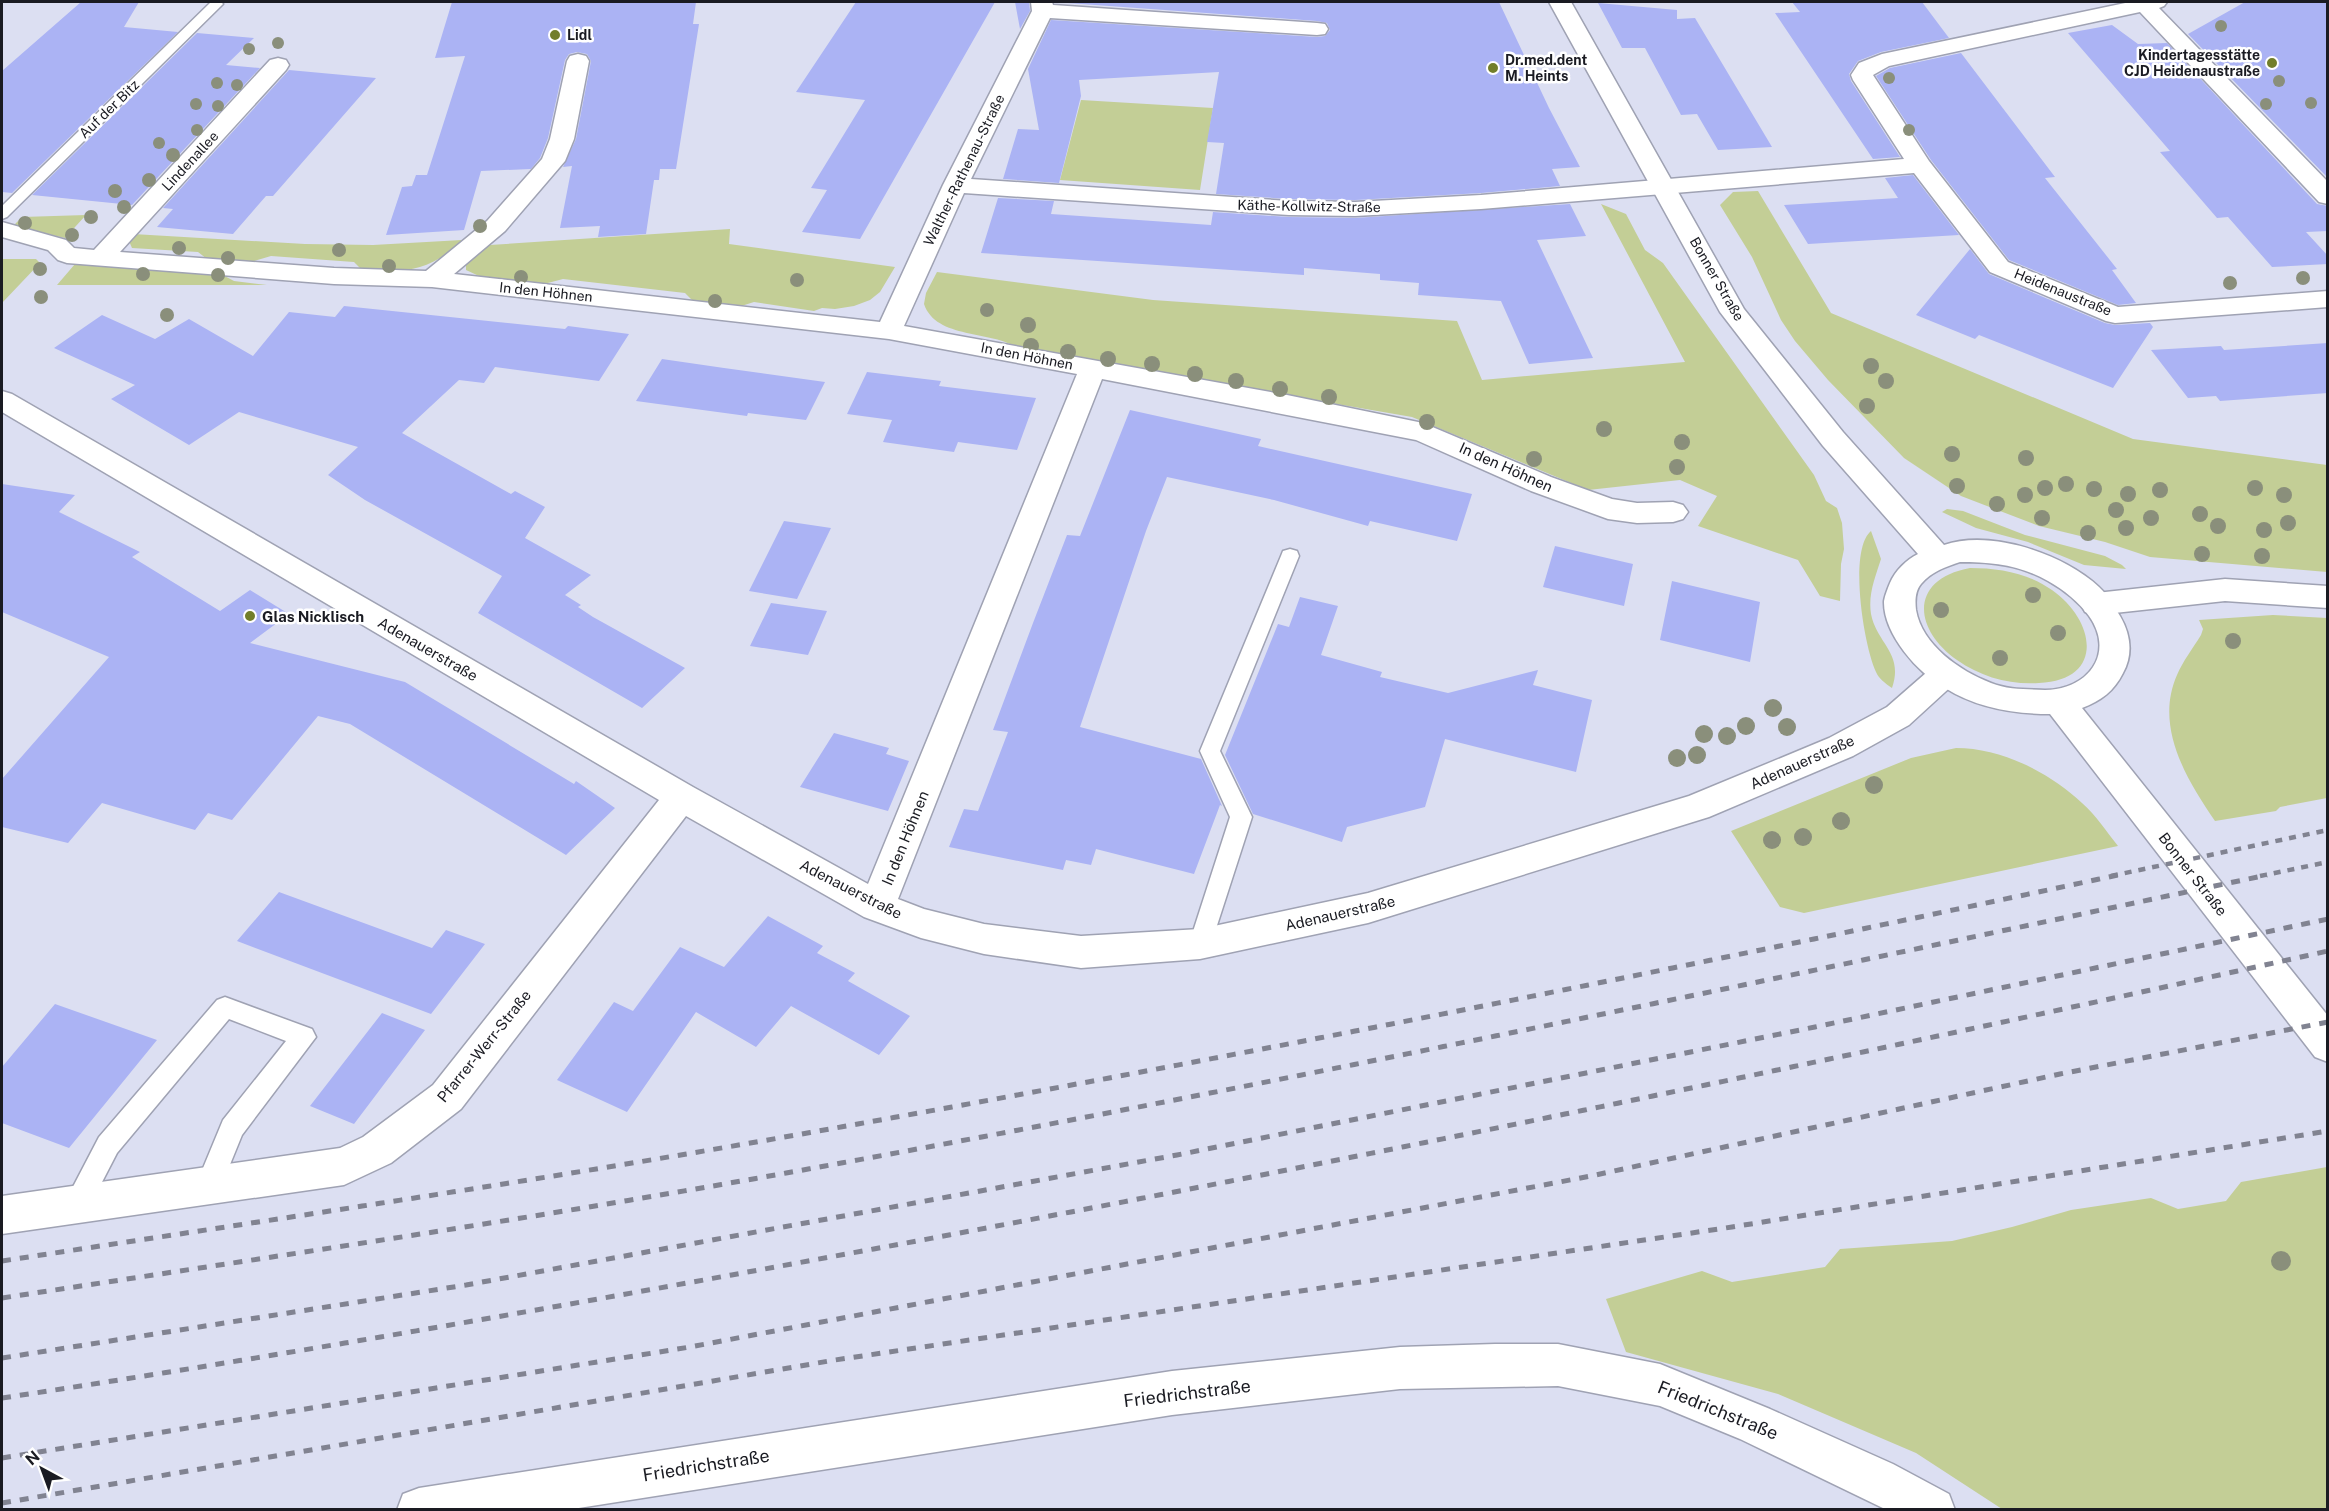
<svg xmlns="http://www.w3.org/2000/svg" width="2329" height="1511" font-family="'Public Sans',sans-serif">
<rect width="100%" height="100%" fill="#dcdff2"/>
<!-- green -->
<path fill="#c3ce96" d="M1081 100 1213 108 1200 190 1060 180Z
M1758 191 1831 313 2133 439 2327 465V572L2150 557 2105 542 2039 526 1961 496 1904 458 1828 380 1795 341 1781 320 1752 257 1720 205 1733 192Z
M1601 204 1626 214 1645 250 1663 263 1814 475 1826 501 1837 508 1842 523 1844 549 1841 564 1840 601 1820 596 1798 560 1698 526 1717 496 1680 480 1588 490 1412 417 1019 349C994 330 936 340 924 304L926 293 937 272 1153 300 1457 321 1482 380 1685 362Z
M86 215 65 238 13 226 22 217Z
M730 229 729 244 895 267 880 292 870 300 854 306 835 309 822 308 814 311 754 302 735 308 694 302 685 293 563 279 544 284 479 276 466 270V261L480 248 490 245Z
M133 234 305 244 373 245 462 240C432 271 402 275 360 268L354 262 271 256 251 262 207 259 198 252 132 248 129 241Z
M2 259H36L40 263 2 303Z
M75 264 219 273 234 281 267 285H57Z
M1947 509 1963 511 2025 535 2105 556 2122 565 2126 569 2084 565 2028 542 1976 528 1942 512Z
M1871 531 1881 559C1875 578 1868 594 1871 614 1877 644 1904 653 1892 688 1885 683 1879 679 1876 672 1864 647 1848 550 1871 531Z
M1970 568C1999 568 2028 573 2052 590 2096 621 2105 680 2039 683 2010 685 1981 677 1957 660 1912 628 1910 579 1970 568Z
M2273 615 2327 618V798L2280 807 2276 811 2215 821C2187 780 2154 727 2177 675 2183 661 2193 648 2201 635L2203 629 2199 620Z
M1956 748C2001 748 2049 772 2082 803 2096 815 2106 831 2118 846L1804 913 1780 907 1731 831 1911 758Z
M2327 1167V1509H2002L1916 1453 1778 1394 1626 1352 1606 1299 1702 1271 1732 1282 1825 1267 1840 1249 1952 1241 2012 1227 2071 1210 2151 1198 2178 1209 2226 1201 2241 1182Z"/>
<!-- building -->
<path fill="#abb3f4" d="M81 2H139L124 27 178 32 12 193 2 192V71Z
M452 2H696L693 24H699L676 169H660L659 180H654L646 234 598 237 600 226 560 228 572 166 563 167 576 139 591 61 587 54 577 52 569 54 565 60 548 138 540 158 531 169 481 171 464 230 386 235 402 187 412 186 416 175H427L465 56 435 58Z
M856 2H995L860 239 802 232 827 190 811 188 865 100 796 92Z
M1015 2H1029L1030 11 1020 29Z
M1054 2H1499L1549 108 1580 167 1552 169 1560 186 1481 193 1355 200 1289 199 1216 194 1224 143 1207 142 1219 72 1079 80 1081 96 1059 183 1003 179 1018 129 1039 130 1028 69 1051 20 1317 37 1325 36 1330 30 1327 23 1317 21Z
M1792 2H1922L1949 38 1881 52 1858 61 1849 74 1851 81 1900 157 1873 159 1775 13 1800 12Z
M2245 2H2328V178L2188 34Z
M1598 3 1677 10V19L1695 18 1772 147 1718 150 1697 114 1681 115 1645 48H1622Z
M2112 25 2138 44 2167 43 2317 204 2328 206V231L2306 232 2328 256V264L2272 267 2228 217 2217 218 2160 152 2170 151 2068 33Z
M197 33 254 38 226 65 260 68 132 205 32 195Z
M1961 53 2055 177 2045 178 2117 269 2112 270 2136 303 2118 305 2009 260 1931 160 1876 76 1890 68Z
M289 70 376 78 273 196H266L233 234 157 227 173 209 163 208Z
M1913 175 1959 235 1808 244 1784 205 1898 198 1885 178Z
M998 198 1054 201 1051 214 1211 225 1213 212 1289 217 1355 218 1570 204 1586 236 1537 240 1593 358 1529 364 1501 301 1418 295 1419 283 1380 280V274L1304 268V275L981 253Z
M1970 249 1989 274 2105 323 2115 325 2150 323 2153 327 2113 388 1979 335 1975 339 1916 315Z
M344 306 565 329 568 326 629 334 599 381 495 367 484 383 459 380 402 433 511 494 515 491 545 507 525 538 591 575 565 595 581 605 578 607 593 617 685 668 642 708 478 613 502 576 365 500 328 475 358 447 239 412 189 445 111 399 135 385 54 348 102 315 155 339 189 319 253 356 289 312 335 317Z
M2328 343V393L2220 401 2216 396 2188 398 2151 350 2221 346 2224 350Z
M662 359 724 368 825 382 806 420 748 413 747 416 636 401Z
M867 372 941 381 939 386 1036 398 1017 450 958 442 954 452 883 442 892 420 847 414Z
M1130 410 1261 439 1258 446 1472 494 1457 541 1370 521 1368 526 1274 500 1167 477 1146 531 1080 727 1201 759 1222 806 1220 805 1194 874 1096 849 1091 865 1066 860 1063 870 949 847 964 809 978 811 1008 732 993 730 1033 623 1067 535 1080 536Z
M2 484 75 495 59 512 140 552 132 557 220 611 250 590 289 614 250 643 405 682 574 784 576 781 615 808 566 855 350 724 318 716 232 820 208 813 195 830 102 803 68 843 2 827V779L109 657 2 612Z
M784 521 831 528 797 599 749 591Z
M1555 546 1633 564 1624 606 1543 587Z
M1672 581 1760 602 1750 662 1660 640Z
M1300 597 1338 606 1321 655 1382 672 1380 677 1448 693 1538 670 1533 685 1592 700 1576 772 1445 739 1425 807 1347 827 1342 842 1253 814 1225 755 1278 624 1289 627Z
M771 603 827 611 808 655 750 646Z
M834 733 889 748 886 754 909 761 888 811 800 787Z
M279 892 432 948 446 930 485 944 431 1014 237 941Z
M768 916 823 946 817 953 855 973 848 981 910 1016 879 1055 791 1006 756 1047 696 1012 627 1112 557 1080 614 1002 633 1011 680 947 724 967Z
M55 1004 157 1040 69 1148 2 1123V1067Z
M382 1013 425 1030 354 1124 310 1106Z"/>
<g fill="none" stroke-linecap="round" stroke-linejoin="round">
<defs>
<path id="lane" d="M211 2H221L223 4 7 217 2 219V206Z
M1290 549 1297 551 1299 556 1220 751 1252 817 1211 944 1208 951 1200 954 1192 951 1189 944 1230 817 1200 751 1281 556 1283 551Z
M225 997 312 1029 316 1037 242 1135 218 1194 209 1197 200 1194 196 1185 223 1120 286 1041 229 1019 117 1153 85 1215 76 1218 67 1215 63 1206 99 1137 217 1000Z"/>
<path id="street" d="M1031 2H1052L1053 5 1317 23 1325 24 1328 29 1325 34 1317 35 1050 18 971 179 1289 201 1355 202 1481 195 1904 159 1853 80 1851 75 1859 63 1882 54 2130 2H2167L2164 6 2159 8 2328 182V204L2319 202 2140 12 1889 66 1873 75 1929 161 2008 262 2118 307 2328 291V307L2115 323 2106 321 1990 272 1914 173 1481 209 1355 216 1289 215 964 193 904 326 1287 395 1423 423 1551 477 1612 499 1637 503 1673 502 1683 505 1688 512 1683 519 1673 522 1637 523 1608 519 1531 491 1416 440 1102 379 898 899 924 909 984 924 1081 936 1200 929 1368 893 1689 796 1829 738 1887 707 1934 666 1945 662 1956 666 1961 674 1956 682 1909 725 1853 756 1709 817 1368 923 1200 959 1081 968 984 954 921 938 864 917 686 816 461 1109 391 1163 344 1185 2 1234V1196L340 1148 363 1137 433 1085 659 800 2 412V391L12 394 693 787 868 884 1077 374 889 339 432 287 334 284 67 263 58 260 48 250 2 237V222L66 240 74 248 94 250 270 60 278 58 286 60 289 65 286 70 120 252 334 268 426 271 487 221 542 159 550 139 567 61 570 56 578 54 586 56 589 61 574 139 565 161 505 231 454 274 880 322 943 185 1032 11Z
M2225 579 2328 586V608L2225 601 2096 615 2085 612 2081 604 2085 596 2096 593Z
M1495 1344H1558L1660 1364 1770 1409 1893 1464 1949 1494 1955 1510H1887L1740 1439 1660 1406 1558 1386 1400 1389 1172 1415 566 1510H397L403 1494 419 1488 1172 1371 1400 1347Z"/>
<path id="secondary" d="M1549 2H1571L1744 309 1843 432 1944 545C1991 529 2064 554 2099 587 2108 595 2114 606 2120 616 2131 635 2133 655 2123 673 2114 691 2101 701 2082 708L2328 1016V1062L2315 1057 2050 714C2013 714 1977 708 1945 688 1918 673 1883 634 1884 601 1885 595 1888 588 1890 583 1895 571 1907 559 1918 554L1823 446 1720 312ZM1960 562C1992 562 2020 565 2048 581 2064 590 2079 602 2089 616 2116 654 2087 690 2045 690 2028 689 2008 690 1991 683 1960 671 1922 645 1916 610 1915 601 1915 591 1921 584 1932 571 1946 567 1960 562Z"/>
</defs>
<!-- lane casing -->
<use href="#lane" stroke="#9fa2b3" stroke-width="3"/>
<!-- street casing -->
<use href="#street" stroke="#9fa2b3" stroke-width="3"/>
<!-- secondary casing -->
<use href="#secondary" stroke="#9fa2b3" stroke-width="3"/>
<!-- lane -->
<use href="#lane" fill="#fff" fill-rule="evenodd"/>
<!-- street -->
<use href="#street" fill="#fff" fill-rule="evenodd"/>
<!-- secondary -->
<use href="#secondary" fill="#fff" fill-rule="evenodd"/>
<!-- rail-far1 -->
<path stroke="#818391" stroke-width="4.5" stroke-dasharray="7 7" stroke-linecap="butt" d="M2111 876 2328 830
M2260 876 2328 862"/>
<!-- rail -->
<path stroke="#818391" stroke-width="5" stroke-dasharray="9 9" stroke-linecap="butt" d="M2 1261C276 1219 551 1179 824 1130 1257 1053 1688 967 2118 875
M2 1298C277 1256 552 1216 825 1166 1308 1078 1788 976 2267 875
M2 1358 466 1285 1177 1155 1815 1027 2328 919
M2 1398C308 1352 613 1297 917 1241 1389 1153 1859 1055 2328 951
M2 1458 690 1347 1591 1176 2060 1074 2328 1022
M2 1503 835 1360 1732 1227 2328 1131"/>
</g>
<!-- trees -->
<g fill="#8a8f7b">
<circle cx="2221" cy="26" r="6"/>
<circle cx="278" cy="43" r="6"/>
<circle cx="249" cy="49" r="6"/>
<circle cx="1889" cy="78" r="6"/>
<circle cx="2279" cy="81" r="6"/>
<circle cx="217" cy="83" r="6"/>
<circle cx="237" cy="85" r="6"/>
<circle cx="2311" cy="103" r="6"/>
<circle cx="196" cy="104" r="6"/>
<circle cx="2266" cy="104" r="6"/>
<circle cx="218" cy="106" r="6"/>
<circle cx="197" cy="130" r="6"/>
<circle cx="1909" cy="130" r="6"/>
<circle cx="159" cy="143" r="6"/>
<circle cx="173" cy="155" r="7"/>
<circle cx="149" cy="180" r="7"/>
<circle cx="115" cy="191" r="7"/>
<circle cx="124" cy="207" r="7"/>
<circle cx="91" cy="217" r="7"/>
<circle cx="25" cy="223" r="7"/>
<circle cx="480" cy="226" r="7"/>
<circle cx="72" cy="235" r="7"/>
<circle cx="179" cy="248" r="7"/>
<circle cx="339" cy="250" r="7"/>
<circle cx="228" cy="258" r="7"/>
<circle cx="389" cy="266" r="7"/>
<circle cx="40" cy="269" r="7"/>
<circle cx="143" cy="274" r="7"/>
<circle cx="218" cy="275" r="7"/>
<circle cx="521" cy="277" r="7"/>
<circle cx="2303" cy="278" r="7"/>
<circle cx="797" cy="280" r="7"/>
<circle cx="2230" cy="283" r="7"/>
<circle cx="41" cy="297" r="7"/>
<circle cx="715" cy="301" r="7"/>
<circle cx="987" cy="310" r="7"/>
<circle cx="167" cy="315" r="7"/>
<circle cx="1028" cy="325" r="8"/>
<circle cx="1031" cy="346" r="8"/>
<circle cx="1068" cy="352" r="8"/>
<circle cx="1108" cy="359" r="8"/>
<circle cx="1152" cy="364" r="8"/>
<circle cx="1871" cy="366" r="8"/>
<circle cx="1195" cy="374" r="8"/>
<circle cx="1236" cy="381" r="8"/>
<circle cx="1886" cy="381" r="8"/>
<circle cx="1280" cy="389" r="8"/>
<circle cx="1329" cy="397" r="8"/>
<circle cx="1867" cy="406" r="8"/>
<circle cx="1427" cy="422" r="8"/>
<circle cx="1604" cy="429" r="8"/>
<circle cx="1682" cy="442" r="8"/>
<circle cx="1952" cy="454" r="8"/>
<circle cx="2026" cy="458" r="8"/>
<circle cx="1534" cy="459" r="8"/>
<circle cx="1677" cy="467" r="8"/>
<circle cx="2066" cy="484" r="8"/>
<circle cx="1957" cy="486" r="8"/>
<circle cx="2045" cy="488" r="8"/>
<circle cx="2255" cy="488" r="8"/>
<circle cx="2094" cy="489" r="8"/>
<circle cx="2160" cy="490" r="8"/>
<circle cx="2128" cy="494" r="8"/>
<circle cx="2025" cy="495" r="8"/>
<circle cx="2284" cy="495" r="8"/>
<circle cx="1997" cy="504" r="8"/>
<circle cx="2116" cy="510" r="8"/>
<circle cx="2200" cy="514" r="8"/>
<circle cx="2042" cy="518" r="8"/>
<circle cx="2151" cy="518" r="8"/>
<circle cx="2288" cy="523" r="8"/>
<circle cx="2218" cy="526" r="8"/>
<circle cx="2126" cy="528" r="8"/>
<circle cx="2264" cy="530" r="8"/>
<circle cx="2088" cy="533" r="8"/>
<circle cx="2202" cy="554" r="8"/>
<circle cx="2262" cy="556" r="8"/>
<circle cx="2033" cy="595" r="8"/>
<circle cx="1941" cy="610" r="8"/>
<circle cx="2058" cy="633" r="8"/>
<circle cx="2233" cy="641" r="8"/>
<circle cx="2000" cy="658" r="8"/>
<circle cx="1773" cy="708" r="9"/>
<circle cx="1746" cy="726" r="9"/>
<circle cx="1787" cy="727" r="9"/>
<circle cx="1704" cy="734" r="9"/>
<circle cx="1727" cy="736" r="9"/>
<circle cx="1697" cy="755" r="9"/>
<circle cx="1677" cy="758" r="9"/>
<circle cx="1874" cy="785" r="9"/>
<circle cx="1841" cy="821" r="9"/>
<circle cx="1803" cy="837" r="9"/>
<circle cx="1772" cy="840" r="9"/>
<circle cx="2281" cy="1261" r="10"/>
</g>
<!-- markers -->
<g fill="#727e2a" stroke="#fff" stroke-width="2">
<circle cx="555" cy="35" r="6"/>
<circle cx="2272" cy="63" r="6"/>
<circle cx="1493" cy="68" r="6"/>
<circle cx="250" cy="616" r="6"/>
</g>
<g text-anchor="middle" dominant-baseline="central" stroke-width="5" stroke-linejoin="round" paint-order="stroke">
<!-- far-poi labels -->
<g font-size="14" font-weight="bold" fill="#1a1b22" stroke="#fff" text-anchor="start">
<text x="567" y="35">Lidl</text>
<text x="2260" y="55" text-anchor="end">Kindertagesstätte<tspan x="2260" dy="16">CJD Heidenaustraße</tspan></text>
<text x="1505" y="60">Dr.med.dent<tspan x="1505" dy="16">M. Heints</tspan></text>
</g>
<!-- far-street labels -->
<g font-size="14" fill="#1a1b22" stroke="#fff">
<text transform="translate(109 109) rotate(-44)">Auf der Bitz</text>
<text transform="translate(190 161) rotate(-47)">Lindenallee</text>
<text transform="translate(964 170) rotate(-64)">Walther-Rathenau-Straße</text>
<text transform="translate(1309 206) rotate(1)">Käthe-Kollwitz-Straße</text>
<text transform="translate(1717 279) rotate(60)">Bonner Straße</text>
<text transform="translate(546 292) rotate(6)">In den Höhnen</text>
<text transform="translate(2063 292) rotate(22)">Heidenaustraße</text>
<text transform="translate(1027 356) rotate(11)">In den Höhnen</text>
</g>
<!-- street labels -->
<g font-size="15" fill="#1a1b22" stroke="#fff">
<text transform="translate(1506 467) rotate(24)">In den Höhnen</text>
<text transform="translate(428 649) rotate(30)">Adenauerstraße</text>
<text transform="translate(1802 762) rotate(-24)">Adenauerstraße</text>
<text transform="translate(905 838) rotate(-68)">In den Höhnen</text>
<text transform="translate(2193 874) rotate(52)">Bonner Straße</text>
<text transform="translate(851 889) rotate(27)">Adenauerstraße</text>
<text transform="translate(1340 913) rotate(-13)">Adenauerstraße</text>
<text transform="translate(484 1046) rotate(-51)">Pfarrer-Werr-Straße</text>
</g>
<!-- poi labels -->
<g font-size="15" font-weight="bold" fill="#1a1b22" stroke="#fff" text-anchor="start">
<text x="262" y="616">Glas Nicklisch</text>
</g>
<!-- near-street labels -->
<g font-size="18" fill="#1a1b22" stroke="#fff">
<text transform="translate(1187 1393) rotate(-7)">Friedrichstraße</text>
<text transform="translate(1718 1410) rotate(22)">Friedrichstraße</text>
<text transform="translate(706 1465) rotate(-9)">Friedrichstraße</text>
</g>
</g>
<!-- border -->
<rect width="2329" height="1511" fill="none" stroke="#1a1b22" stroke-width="6"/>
<!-- north arrow -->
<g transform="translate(42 1469) rotate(319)" stroke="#ffffff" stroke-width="4.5" paint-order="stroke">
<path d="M0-4.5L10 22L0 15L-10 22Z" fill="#1a1b22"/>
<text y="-9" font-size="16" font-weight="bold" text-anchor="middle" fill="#1a1b22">N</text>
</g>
</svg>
